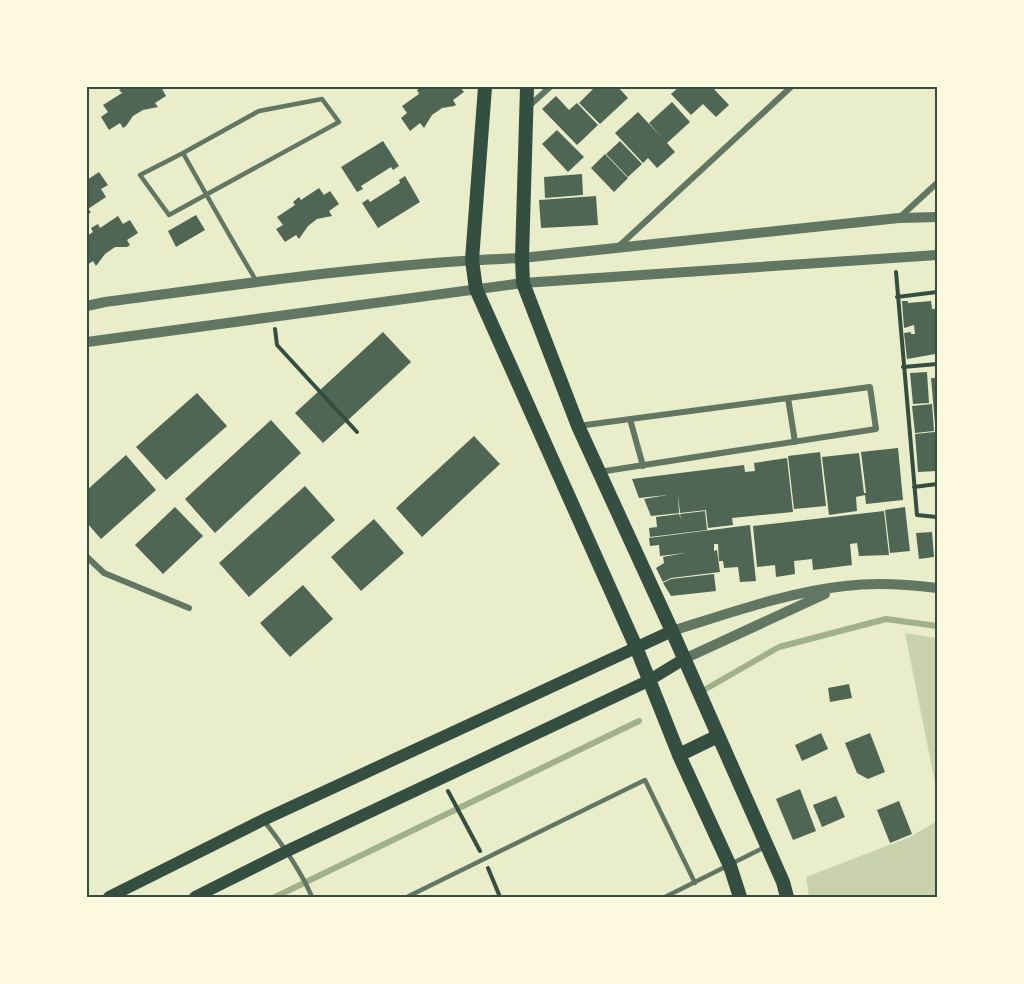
<svg xmlns="http://www.w3.org/2000/svg" width="1024" height="984" font-family="Arial,sans-serif">
<rect width="100%" height="100%" fill="#e9edc9"/>
<!-- green -->
<path fill="#cad2ad" d="M905 633 937 638V793Z
M937 821V897H809L806 877 910 837Z"/>
<g fill="none" stroke-linecap="round" stroke-linejoin="round">
<!-- stream -->
<path stroke="#a3b18a" stroke-width="6" d="M704 690 779 647 886 619 937 626
M275 897 639 721"/>
</g>
<!-- building -->
<path fill="#4f6655" d="M125 87 129 89 133 87H161L166 96 155 103 158 107 143 110 133 116 126 126 123 128 120 123 109 130 101 117 108 112 103 105 122 93 119 90Z
M422 87 426 89 428 87H460L464 92 453 100 456 105 454 106 442 108 432 115 424 128 420 123 410 131 401 118 407 113 402 106 419 94 417 90Z
M595 87H618L628 98 600 124 579 103Z
M679 87H712L729 105 716 117 703 104 691 115 671 94Z
M556 96 569 110 577 103 598 125 577 145 542 109Z
M672 102 690 122 667 143 675 152 657 168 648 158 643 163 615 133 638 112 663 139 649 123Z
M557 130 584 157 568 172 542 144Z
M383 141 399 166 393 170 391 167 361 186 363 189 357 192 341 167Z
M620 141 642 164 628 177 606 154Z
M605 154 628 178 614 192 591 168Z
M99 172 108 185 101 189 106 197 88 209 91 212 87 215V180Z
M582 174 583 195 545 198 544 177Z
M405 176 420 202 378 228 362 203 368 199 370 202 400 183 399 180Z
M319 188 324 195 330 191 339 204 329 211 332 216 317 219 308 226 299 239 296 235 285 242 276 229 283 225 277 217 295 205 293 202 299 197 301 200Z
M596 196 598 225 541 228 539 200Z
M196 215 205 230 176 247 168 231Z
M118 216 123 224 130 220 138 233 127 240 130 245 127 247H115L105 254 96 266 93 261 87 265V236L93 232 91 228 98 224 100 228Z
M902 301H908V303L931 301 932 309H937L935 354 907 359 904 333 911 332V334H915L914 325 904 328Z
M383 332 411 362 323 443 295 413Z
M927 372 929 403 913 404 910 373Z
M931 378H937V424H935Z
M197 393 227 426 166 480 136 447Z
M932 404 934 431 915 433 912 406Z
M271 420 301 453 215 533 185 499Z
M934 432 937 433V471L918 472 915 434Z
M474 436 500 464 422 537 396 508Z
M898 448 903 500 866 504 865 495 856 497 857 511 829 515 822 457 859 453 864 493H866L861 452Z
M820 452 826 506 794 509 788 456Z
M126 455 156 490 101 539 87 523V490Z
M787 458 793 512 732 518 733 525 708 528 706 510 680 513 678 494 679 513 651 516 644 499 667 495 639 498 632 479 744 465 745 472 755 471 754 463Z
M305 486 335 520 249 597 219 563Z
M175 507 203 536 163 574 135 545Z
M905 507 910 551 890 553 885 510Z
M705 511 707 530 650 537 649 528 657 527 656 517 679 514 681 519 680 514Z
M884 511 889 555 859 556 857 543 850 544 852 565 813 570 812 559 794 561 795 574 776 577 775 565 757 567 753 526Z
M374 519 404 553 361 591 331 557Z
M750 525 756 581 740 582 738 567 724 568 723 561H719L718 544H714V551L717 550 720 572 671 578 663 582 656 568 664 563 663 557 685 553 660 556 659 545 650 546 649 538Z
M932 532 934 557 919 559 916 533Z
M714 574 716 591 671 596 663 583 671 579Z
M303 585 333 619 290 657 260 623Z
M849 684 852 698 830 702 828 688Z
M821 733 828 749 802 761 795 745Z
M870 733 885 772 868 779 857 773 845 743Z
M800 789 816 831 793 840 776 799Z
M836 796 845 817 822 827 813 805Z
M899 801 912 834 890 843 877 810Z"/>
<g fill="none" stroke-linecap="round" stroke-linejoin="round">
<!-- path -->
<path stroke="#344e41" stroke-width="4" d="M896 272 917 515 937 517
M897 297 937 292
M275 329 277 345 357 432
M903 367 937 364
M914 487 937 484
M448 791 480 851
M488 868 500 897"/>
<!-- service -->
<path stroke="#617663" stroke-width="4.5" d="M183 153 140 175 169 215 339 122 322 99 259 111 183 153C207 196 231 239 257 282
M264 821C283 845 300 869 312 897
M407 897 645 780 695 883
M665 897 765 847"/>
<!-- minor -->
<path stroke="#617663" stroke-width="6" d="M528 107 550 87
M899 218 937 183
M618 247 791 87
M788 398 795 442
M630 419 643 466
M578 426 870 387 876 429 599 472
M87 557 104 573 189 608"/>
<!-- tertiary -->
<path stroke="#617663" stroke-width="10" d="M87 306 105 302C243 284 382 263 522 258L899 218 937 217
M87 342 523 283 937 255
M672 631C727 614 788 592 845 586 876 582 906 584 937 588
M684 659 825 594"/>
<!-- secondary -->
<path stroke="#344e41" stroke-width="12" d="M109 897 263 820 672 631
M195 897 287 851 648 681 684 659"/>
<!-- primary -->
<path stroke="#344e41" stroke-width="14" d="M485 87 472 260 476 289 636 647 679 755 730 866 740 897
M527 87 522 258 523 283 578 426 672 631 783 882 787 897
M679 755 718 736"/>
</g>
<!-- border -->
<rect width="1024" height="984" fill="none" stroke="#fefae0" stroke-width="177"/>
<rect x="88" y="88" width="848" height="808" fill="none" stroke="#344e41" stroke-width="2"/>
</svg>
